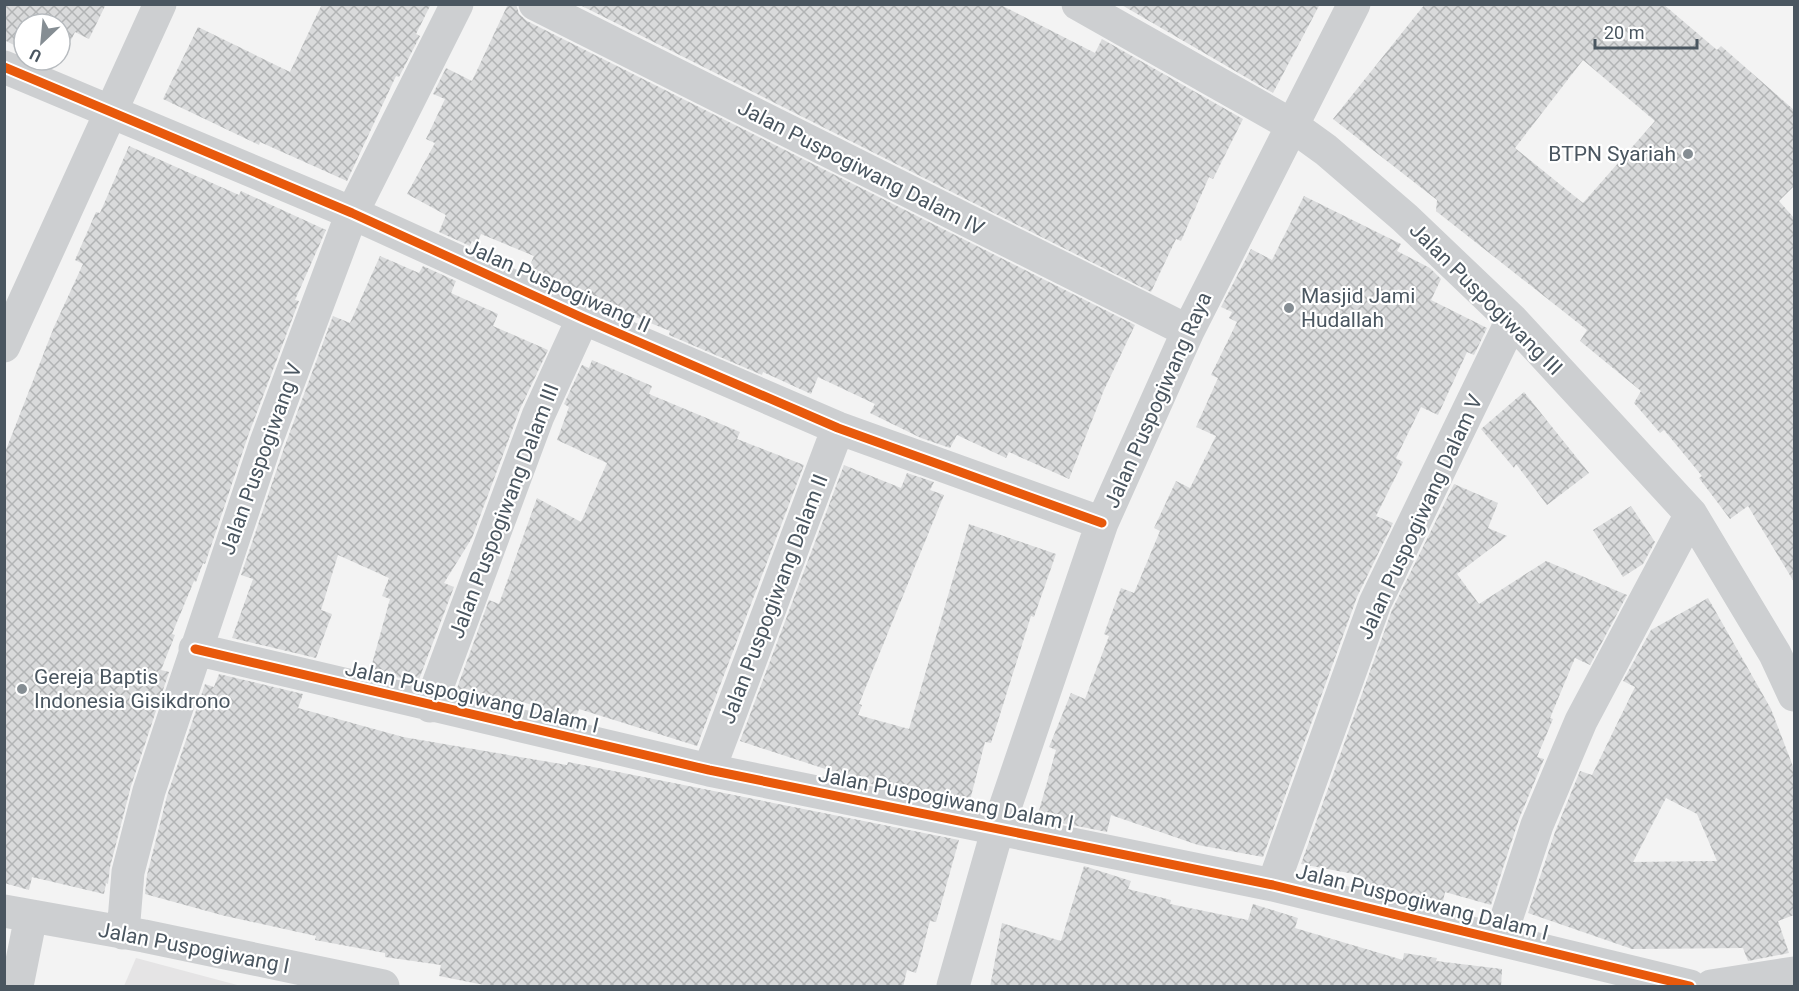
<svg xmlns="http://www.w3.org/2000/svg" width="1799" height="991" font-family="Roboto,sans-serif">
<defs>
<pattern id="building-cross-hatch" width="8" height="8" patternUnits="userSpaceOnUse" patternTransform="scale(1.5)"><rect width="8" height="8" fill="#d9dadb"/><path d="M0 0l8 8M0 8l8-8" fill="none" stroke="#b2b4b5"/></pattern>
</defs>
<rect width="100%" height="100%" fill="#f3f3f3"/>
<!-- education -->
<path fill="#e5e4e5" d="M136 958 241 986H124Z"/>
<!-- building -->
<path fill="url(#building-cross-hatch)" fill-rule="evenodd" d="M4 4H106L89 39 75 32 58 66 45 60H60V24H24V50L4 40Z
M322 4H431L416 34 420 36 399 77 396 76 347 181 260 142 259 145 163 99 198 27 290 72Z
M508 4H516L519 14 527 21 1135 325 1104 390 1069 479 1009 452 1006 458 957 435 950 448 921 438 870 413 875 404 818 377 811 394 763 372 762 375 669 335 670 331 621 311 622 308 568 284 566 288 527 272 534 256 481 234 477 244 472 241 470 246 439 232 446 215 407 194 435 143 426 139 445 99 433 94 446 68 472 81Z
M578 4H999L1095 53 1102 39 1243 119 1213 179 1209 177 1181 241 1176 239 1151 292Z
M1120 4H1320L1273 93Z
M1425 4H1663L1717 50 1721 46 1794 110V186L1779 201 1794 218V582L1748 506 1730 519 1699 478 1702 476 1664 430 1660 433 1634 403 1641 391 1580 341 1587 330 1436 211 1437 200 1333 119ZM1583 60 1655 121 1583 203 1515 148Z
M129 146 239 195 241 191 326 230 295 300 299 301 248 436 205 564 203 563 196 582 194 581 172 634 175 635 161 670 169 672 131 786 110 867 108 884 106 883 104 894 32 877 29 890 4 883V455L54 327 83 264 75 260 96 212 100 213Z
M1304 196 1401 244 1397 251 1430 268 1441 279 1431 300 1487 328 1474 355 1467 352 1438 415 1421 407 1396 458 1403 462 1376 516 1393 523 1357 597 1263 857 1198 845 1111 815 1107 832 1037 818 1056 750 1049 747 1071 693 1085 699 1109 636 1104 634 1121 588 1134 593 1160 531 1154 528 1176 481 1190 488 1216 436 1196 427 1218 378 1211 375 1237 322 1229 318 1232 312 1221 307 1251 249 1272 260Z
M380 256 419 273 423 266 456 281 451 293 498 314 493 326 548 350 520 409 472 538 444 583 454 587 418 682 370 671 390 599 382 596 389 578 338 555 321 610 332 614 316 658 232 638 253 579 241 575 284 448 333 316 350 323Z
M592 360 652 386 649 394 740 432 737 439 804 465 697 746 579 709 576 718 512 699 511 704 456 691 489 600 499 604 537 498 581 522 607 463 557 440 569 407 564 404 582 365 589 368Z
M1524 392 1589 473 1547 505 1516 464 1514 468 1481 429Z
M844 465 901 488 907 473 934 482 930 490 944 495 859 704 862 705 858 715 909 729 969 524 1056 554 1034 617 1031 616 991 743 985 742 969 804 871 784 740 741Z
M1454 484 1498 503 1488 528 1507 536 1457 574 1479 604 1546 561 1627 595 1590 665 1575 658 1550 718 1553 719 1537 757 1544 759 1519 819 1491 905 1445 892 1443 901 1358 882 1359 875 1301 864 1392 610Z
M1631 506 1655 542 1643 564 1623 577 1593 530Z
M1708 598 1771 709 1794 769V915L1778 921 1789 953 1748 961 1743 948 1632 949 1528 913 1555 832 1580 771 1592 775 1635 687 1623 681 1651 630ZM1666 798 1697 814 1717 861 1633 862Z
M219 674 303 694 298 708 403 737 567 765 568 762 959 840 936 922 930 921 916 973 907 970 903 987H494L439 976 441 965 385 957V953L315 940 316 936 225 916 145 894 147 875 167 796 205 684 214 687Z
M1084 866 1131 881 1128 889 1171 900 1170 904 1248 920 1253 904 1298 918 1295 928 1403 960 1404 953 1437 958 1436 961 1502 969 1501 987H990L1002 923 1061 941Z"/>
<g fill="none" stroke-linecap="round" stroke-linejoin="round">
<!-- minor -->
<path stroke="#cdcfd1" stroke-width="33" d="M535 4 1188 331
M1078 4 1290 124 1326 150 1405 218 1512 320 1691 514 1775 654 1794 695
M4 67 352 213 583 318 838 428 1102 523
M4 346 160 4
M195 649 709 770 1273 885 1690 986
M430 706 538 416 583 318
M709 770 838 428
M1273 885 1375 603 1512 320
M4 911 144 936 383 986
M123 933 128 872 149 791 266 442 352 213 457 4
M1500 938 1537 825 1581 721 1691 514
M17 986 31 916
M953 986 998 828 1102 523 1188 331 1354 4
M1711 986 1794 973"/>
<defs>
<path id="cycleway" d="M4 67 352 213 583 318 838 428 1102 523
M195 649 709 770 1273 885 1690 986"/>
</defs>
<!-- cycleway casing -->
<use href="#cycleway" stroke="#fff" stroke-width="13"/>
<!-- cycleway -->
<use href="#cycleway" stroke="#e8590c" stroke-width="9"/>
</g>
<!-- markers -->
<g fill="#858d93" stroke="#fff" stroke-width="2">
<circle cx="1688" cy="154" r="6"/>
<circle cx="1289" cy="308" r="6"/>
<circle cx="22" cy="689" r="6"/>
</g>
<g text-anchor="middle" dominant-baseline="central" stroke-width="4.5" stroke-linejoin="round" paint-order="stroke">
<!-- poi labels -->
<g font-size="21" fill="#4a5660" stroke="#fff" text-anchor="start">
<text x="1676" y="154" text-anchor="end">BTPN Syariah</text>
<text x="1301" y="296">Masjid Jami<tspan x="1301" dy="24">Hudallah</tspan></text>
<text x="34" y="677">Gereja Baptis<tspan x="34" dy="24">Indonesia Gisikdrono</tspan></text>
</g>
<!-- street labels -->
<g font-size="21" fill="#4a5660" stroke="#fff">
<text transform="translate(861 168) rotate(27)">Jalan Puspogiwang Dalam IV</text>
<text transform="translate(558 286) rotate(24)">Jalan Puspogiwang II</text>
<text transform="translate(1486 299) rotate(45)">Jalan Puspogiwang III</text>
<text transform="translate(1158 400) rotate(-66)">Jalan Puspogiwang Raya</text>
<text transform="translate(261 459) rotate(-70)">Jalan Puspogiwang V</text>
<text transform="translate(504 511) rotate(-69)">Jalan Puspogiwang Dalam III</text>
<text transform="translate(1420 517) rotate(-65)">Jalan Puspogiwang Dalam V</text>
<text transform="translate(774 599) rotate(-69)">Jalan Puspogiwang Dalam II</text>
<text transform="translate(472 697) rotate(13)">Jalan Puspogiwang Dalam I</text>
<text transform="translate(946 799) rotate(11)">Jalan Puspogiwang Dalam I</text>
<text transform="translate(1422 902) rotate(14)">Jalan Puspogiwang Dalam I</text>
<text transform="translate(194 948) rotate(11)">Jalan Puspogiwang I</text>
</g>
</g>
<!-- border -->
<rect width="1799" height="991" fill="none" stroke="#4a5660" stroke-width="12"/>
<!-- north arrow -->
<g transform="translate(42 42) rotate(206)"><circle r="28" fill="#ffffff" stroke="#b7bbbf" stroke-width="1.5"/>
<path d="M0-4.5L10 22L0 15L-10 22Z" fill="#858d93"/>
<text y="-9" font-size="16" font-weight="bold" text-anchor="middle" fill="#4a5660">U</text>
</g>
<!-- scale -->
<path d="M1595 39v9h102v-9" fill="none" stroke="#4a5660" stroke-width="3"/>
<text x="1604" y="39" font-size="18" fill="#4a5660" stroke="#ffffff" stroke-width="4.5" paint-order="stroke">20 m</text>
</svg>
